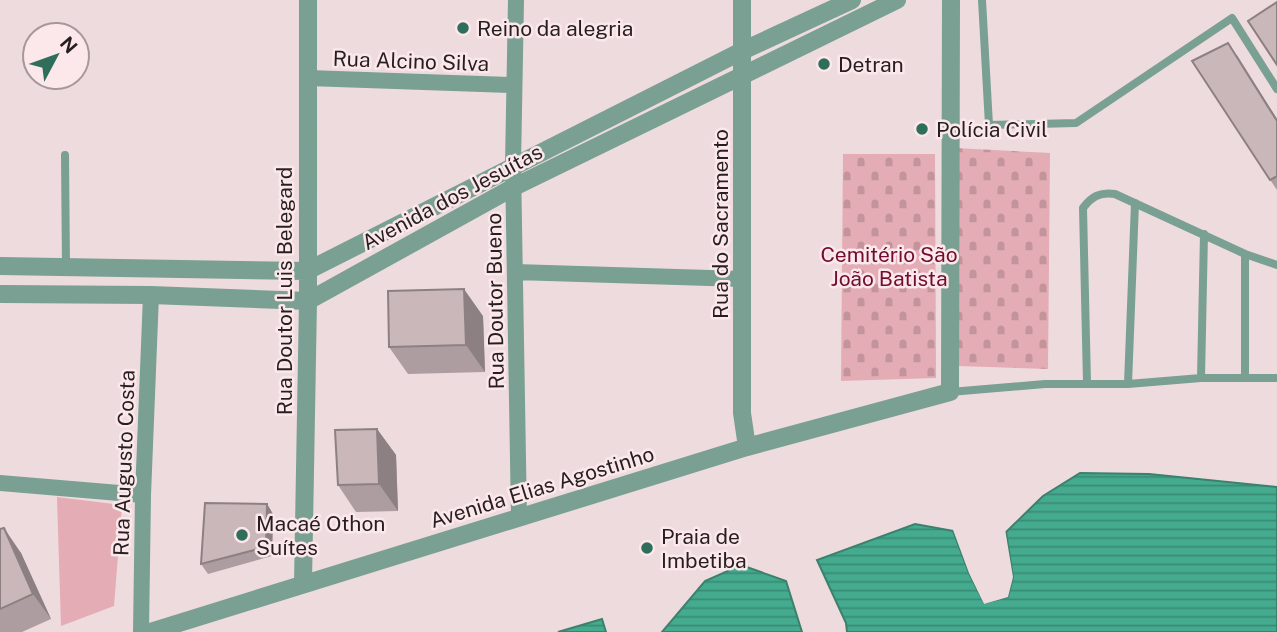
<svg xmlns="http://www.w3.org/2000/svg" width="1277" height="632" font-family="'Public Sans',sans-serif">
<defs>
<pattern id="cemetery-stones" width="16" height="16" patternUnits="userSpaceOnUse" patternTransform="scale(1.75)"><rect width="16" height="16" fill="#e4acb5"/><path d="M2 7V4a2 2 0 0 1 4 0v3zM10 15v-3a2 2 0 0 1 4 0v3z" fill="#c3949b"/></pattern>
<pattern id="water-rules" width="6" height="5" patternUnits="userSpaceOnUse" patternTransform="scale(1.75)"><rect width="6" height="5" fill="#45ab8e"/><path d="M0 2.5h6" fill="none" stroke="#398b74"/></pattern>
</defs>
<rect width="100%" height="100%" fill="#eedbde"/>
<!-- green -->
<path fill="#e4acb5" d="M57 497 122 505 114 606 61 626Z"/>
<!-- cemetery -->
<path fill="url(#cemetery-stones)" d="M955 148 1050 153 1048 369 958 366Z
M843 154H935L936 378 841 381Z"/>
<!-- water -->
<path fill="url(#water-rules)" stroke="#3c816d" stroke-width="2" d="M1080 473 1149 474 1277 487V632H847L846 623 817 560 915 524 953 531 969 573 984 603 1008 597 1013 577 1006 532 1043 496Z
M741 565 786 581 802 632H662L705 581Z
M602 619 606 632H558Z"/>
<!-- pier -->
<path fill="#eedbde" d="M952 527 956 530 972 572 986 599 1005 594 1009 576 1003 533 1005 529 1013 577 1008 597 984 604 969 573Z"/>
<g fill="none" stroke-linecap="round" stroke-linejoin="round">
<!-- service -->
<path stroke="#79a092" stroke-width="8" d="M982 0 989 125 1076 123 1232 18 1277 89
M65 155 66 267
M1245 254V378
M1201 378 1204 234
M1087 383 1083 208C1092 196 1100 192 1115 194L1245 254 1277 265
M1128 384 1135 203
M950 392 1045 384H1128L1201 378H1277"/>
<!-- minor -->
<path stroke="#79a092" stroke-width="16" d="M516 0 513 165 519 518
M308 78 513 85
M515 272 742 279
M0 483 143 495
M141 632 143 495 151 295"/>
<!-- tertiary -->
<path stroke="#79a092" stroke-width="18" d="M742 0V413L747 447
M0 266 307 271 742 51 852 0
M0 294 151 295 308 301 514 187 897 0
M303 583 308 301V0
M150 632 747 447 950 392 951 0"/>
</g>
<!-- wall -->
<path fill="#ae9da0" d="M1237 55 1277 119V190L1192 61Z
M483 316 485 372 408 374 389 347Z
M377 429 396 455 398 511 356 512 338 485Z
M267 504 273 514 272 556 208 574 201 564Z
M0 529 21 553 51 619 22 632H0Z"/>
<!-- shaded-wall -->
<path fill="#8d8082" d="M1228 43 1277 119V121Z
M464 289 483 316 485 372 466 345Z
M377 429 396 455 398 511 379 484Z
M267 504 273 514 272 556 266 547Z
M4 528 21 553 51 619 33 594Z"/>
<!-- building -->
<path fill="#cab7ba" stroke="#8d8082" stroke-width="2" d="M1277 2V65L1248 21Z
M1228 43 1277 121V176L1270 180 1192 61Z
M464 289 466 345 389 347 388 291Z
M377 429 379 484 338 485 335 430Z
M205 503 267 504 266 547 201 564Z
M4 528 33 594 0 609V529Z"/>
<!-- markers -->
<g fill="#2f6e5b" stroke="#fce8eb" stroke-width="2.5">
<circle cx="463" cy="28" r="7"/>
<circle cx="824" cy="64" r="7"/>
<circle cx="922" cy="129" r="7"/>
<circle cx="242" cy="535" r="7"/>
<circle cx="647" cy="548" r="7"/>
</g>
<g text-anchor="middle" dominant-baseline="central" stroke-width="5" stroke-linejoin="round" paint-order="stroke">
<!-- poi labels -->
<g font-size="21" fill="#261f21" stroke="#fce8eb" text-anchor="start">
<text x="477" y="28">Reino da alegria</text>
<text x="838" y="64">Detran</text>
<text x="936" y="129">Polícia Civil</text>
<text x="256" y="523">Macaé Othon<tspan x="256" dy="24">Suítes</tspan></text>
<text x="661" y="536">Praia de<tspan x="661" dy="24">Imbetiba</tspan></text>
</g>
<!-- street labels -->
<g font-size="21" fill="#261f21" stroke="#fce8eb">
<text transform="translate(411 61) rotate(2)">Rua Alcino Silva</text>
<text transform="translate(452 197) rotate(-28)">Avenida dos Jesuítas</text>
<text transform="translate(720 224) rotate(-90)">Rua do Sacramento</text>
<text transform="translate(284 291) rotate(-90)">Rua Doutor Luis Belegard</text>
<text transform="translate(495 301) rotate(-91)">Rua Doutor Bueno</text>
<text transform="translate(124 463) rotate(-88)">Rua Augusto Costa</text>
<text transform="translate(542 487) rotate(-17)">Avenida Elias Agostinho</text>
</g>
<!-- park labels -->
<g font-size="21" fill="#720c30" stroke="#fce8eb">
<text x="889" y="254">Cemitério São<tspan x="889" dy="24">João Batista</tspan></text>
</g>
</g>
<!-- north arrow -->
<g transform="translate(56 56) rotate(49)"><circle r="33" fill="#fce8eb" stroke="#a6989a" stroke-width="2"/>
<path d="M0-5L12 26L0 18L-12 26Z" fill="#2f6e5b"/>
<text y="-10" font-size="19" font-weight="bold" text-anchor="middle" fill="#261f21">N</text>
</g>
</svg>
